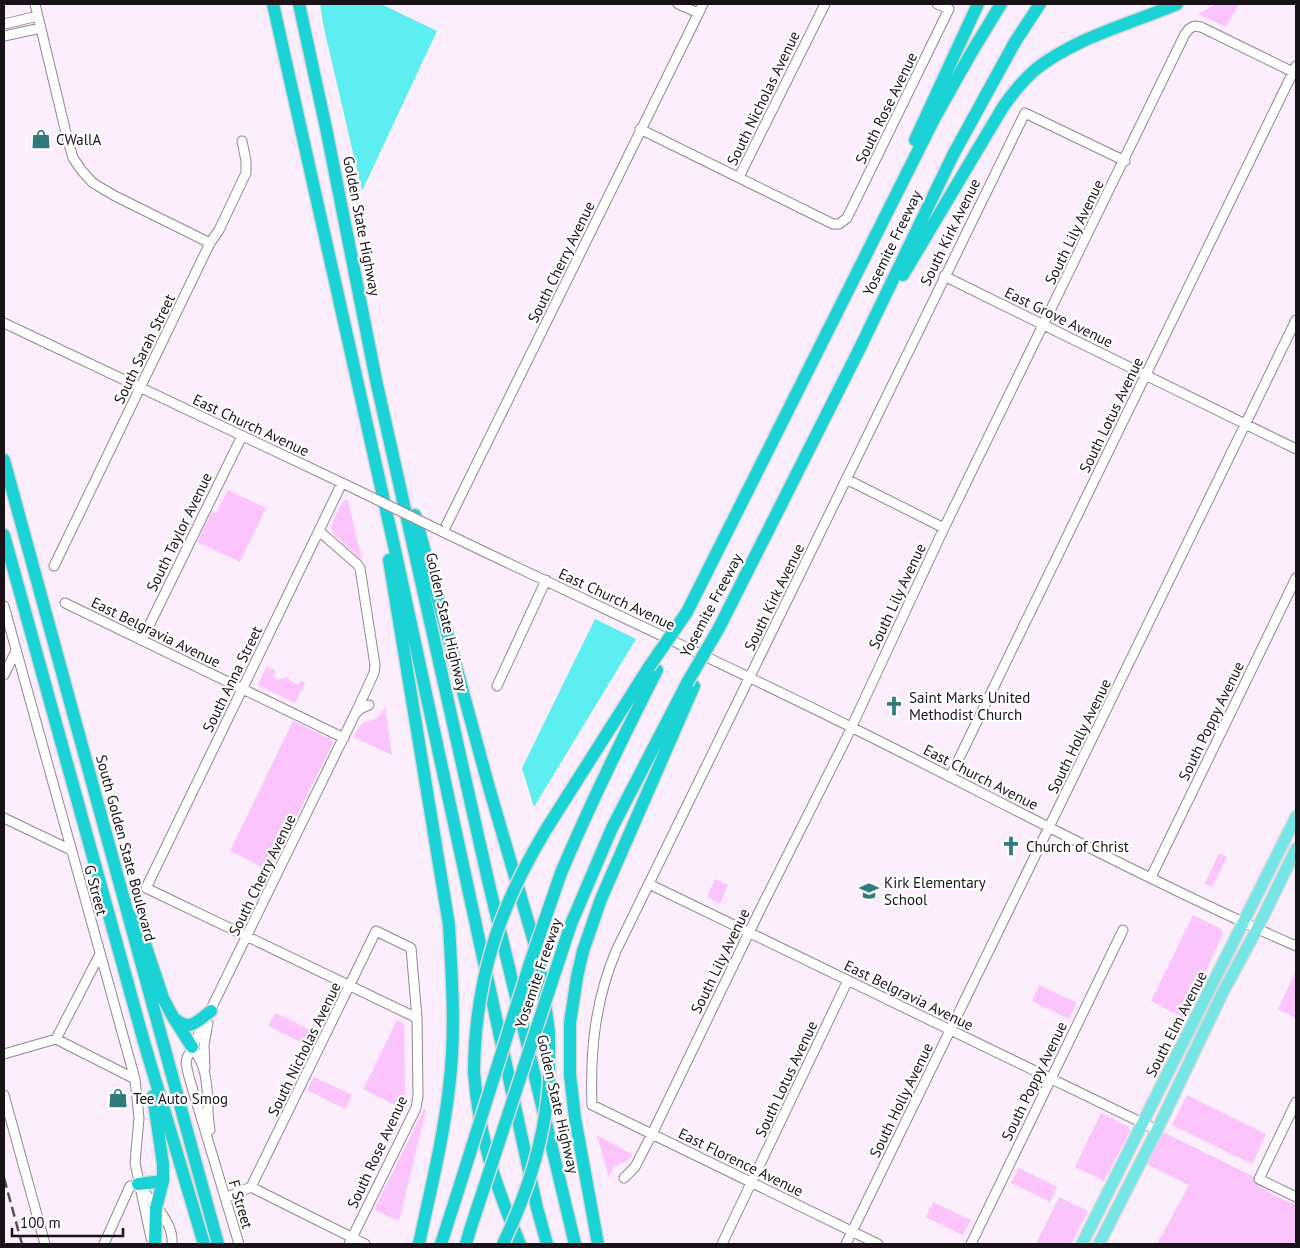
<svg xmlns="http://www.w3.org/2000/svg" width="1300" height="1248" font-family="'PT Sans',sans-serif">
<rect width="100%" height="100%" fill="#fdeefd"/>
<!-- green -->
<path fill="#fcc4fc" d="M1216 4H1239L1226 27 1198 14Z
M228 490 266 508 240 562 197 542 212 511 216 513Z
M348 500 362 560 333 533 331 526 343 501Z
M267 666 276 671 273 675 277 680 288 677 291 681 297 685 301 681 305 683 295 703 258 685Z
M385 708 392 755 353 737 362 723 377 718Z
M293 721 330 739 333 743 269 871 230 851Z
M1219 853 1227 857 1212 887 1205 884Z
M715 879 728 885 720 904 707 897Z
M1193 915 1221 929 1223 934 1184 1018 1151 1001Z
M1296 971V1018L1278 1009Z
M1039 985 1077 1003 1069 1019 1032 1001Z
M275 1013 313 1031 307 1045 268 1026Z
M397 1020 404 1024 405 1099 401 1108 363 1089Z
M314 1077 352 1095 345 1109 307 1090Z
M1187 1095 1266 1134 1252 1164 1172 1125Z
M424 1109 426 1110 399 1221 374 1210Z
M1101 1113 1129 1127 1130 1131 1104 1181 1075 1167Z
M1163 1132 1254 1177C1261 1192 1281 1198 1296 1205V1244H1157L1189 1185 1147 1164Z
M597 1135 633 1155 625 1162 614 1166 609 1178Z
M1019 1168 1057 1187 1050 1202 1011 1183Z
M1059 1197 1088 1211 1071 1244H1036Z
M933 1202 971 1220 963 1235 926 1217Z"/>
<!-- water -->
<path fill="#5ceef0" d="M320 4H381L437 31 362 191 323 24Z
M595 619 636 639 534 807 522 768Z"/>
<g fill="none" stroke-linecap="round" stroke-linejoin="round">
<defs>
<path id="minor" d="M35 4 67 137 73 158 82 171 93 183 115 196 210 243
M678 4 698 13
M4 24 38 16
M4 36 41 28
M640 129 833 224H839L847 218 949 9 937 4
M739 177 825 4
M944 276 1296 449
M4 323 357 490
M846 479 944 528
M342 483 146 888 417 1018
M319 531 357 564 360 568 375 665 374 673 356 712
M441 531C580 598 721 662 859 731 1004 803 1148 881 1296 946
M443 532 703 4
M54 566 210 243 219 230 246 173V161L242 141
M65 603 344 738
M4 606 135 1079 139 1118 135 1163 151 1238
M142 640 242 436
M4 675 16 651
M497 686 546 580
M950 777 1296 66
M4 818 71 850
M1151 877 1296 578
M649 884 1157 1130
M56 1039 100 954
M192 1047C196 1053 201 1060 203 1067 210 1087 206 1110 210 1130
M4 1054 56 1039 135 1079
M205 1068 204 1045 208 1023
M4 1095 45 1244
M1296 1102 1259 1179 1296 1197
M624 1178 635 1167 652 1134 759 912 846 739 944 528 1185 34 1189 29 1194 26 1201 27 1293 72
M251 1187 365 1244
M143 1190C155 1206 174 1223 172 1244
M225 1198 251 1187 376 931 411 948 417 1018 418 1096 416 1108 349 1244
M104 1244 130 1186 138 1184
M239 1244 189 1077 186 1064 187 1058 355 714 360 709 369 705
M722 1244 848 980
M846 1244 1296 320
M878 1244 592 1105C590 1051 595 1001 616 951L1025 113 1125 161
M971 1244 1123 930"/>
<path id="major" d="M1082 1244 1296 817
M1099 1244 1157 1130 1223 992 1257 929 1296 849"/>
<path id="highway" d="M273 4 397 559 537 1208 547 1244
M299 4 326 128 376 380 488 880 575 1244
M915 140 978 4
M903 275 1003 107C1013 93 1023 80 1036 69 1077 37 1130 24 1177 4
M4 460 218 1244
M415 515 488 784 539 959 549 1032
M4 535 144 1042 204 1244
M389 560 449 925C452 979 456 1034 449 1088 443 1141 430 1192 419 1244
M687 612 934 119 970 55 1001 4
M719 628 859 350 953 155 1015 42 1040 4
M547 828 649 667
M561 873C590 804 623 737 657 670
M136 917 163 998 173 1017 192 1047
M571 924 612 828 686 685
M175 1019C190 1032 198 1021 211 1011
M474 1072C479 1138 495 1184 520 1244
M138 1184 163 1181V1164L153 1096
M155 1244 156 1208 163 1181
M441 1244 458 1191
M466 1244 470 1230
M598 1244 575 1118 570 1075V1023L577 977 583 951 601 899 694 686"/>
</defs>
<!-- minor casing -->
<use href="#minor" stroke="#958595" stroke-width="11"/>
<!-- major casing -->
<use href="#major" stroke="#dad9da" stroke-width="14"/>
<!-- highway casing -->
<use href="#highway" stroke="#dad9da" stroke-width="15"/>
<!-- minor -->
<use href="#minor" stroke="#fff" stroke-width="9"/>
<!-- major -->
<use href="#major" stroke="#76e5e6" stroke-width="11"/>
<!-- highway -->
<use href="#highway" stroke="#1bd3d5" stroke-width="12"/>
<!-- rail -->
<path stroke="#585058" stroke-width="2.5" stroke-dasharray="10 5" stroke-linecap="butt" d="M4 1178 22 1244"/>
<defs>
<path id="minor-bridge" d="M357 490 441 531"/>
<path id="highway-bridge" d="M649 667 687 612
M687 683 719 628
M474 1072C475 979 499 907 547 828
M458 1191 531 960 561 873
M470 1230 571 924
M503 1244C528 1192 546 1136 549 1078 549 1063 549 1048 549 1032"/>
</defs>
<!-- minor-bridge casing -->
<use href="#minor-bridge" stroke="#958595" stroke-width="11" stroke-linecap="butt"/>
<!-- highway-bridge casing -->
<use href="#highway-bridge" stroke="#dad9da" stroke-width="15" stroke-linecap="butt"/>
<!-- minor-bridge -->
<use href="#minor-bridge" stroke="#fff" stroke-width="9"/>
<!-- highway-bridge -->
<use href="#highway-bridge" stroke="#1bd3d5" stroke-width="12"/>
</g>
<!-- icons -->
<defs>
<symbol id="shop-bare" viewBox="-9 -9 18 18"><path d="M-5-2.5h2.3a2.7 3.5 0 0 1 5.4 0H5L5.5 6h-11ZM-1.5-2.5h3a1.5 2.3 0 0 0-3 0Z" fill="#327b7c" stroke="#fff" stroke-width="2.5" paint-order="stroke"/></symbol>
<symbol id="church-bare" viewBox="-9 -9 18 18"><path d="M-1.2-6h2.4v3.5h3.3v2.4h-3.3V6h-2.4V-.1h-3.3v-2.4h3.3Z" fill="#327b7c" stroke="#fff" stroke-width="2.5" paint-order="stroke"/></symbol>
<symbol id="school-bare" viewBox="-9 -9 18 18"><path d="M0-5L7-2L0 1L-7-2ZM-4 1L0 2.5L4 1V4Q0 6-4 4Z" fill="#327b7c" stroke="#fff" stroke-width="2.5" paint-order="stroke"/></symbol>
</defs>
<g fill-rule="evenodd">
<use href="#shop-bare" x="27" y="125" width="28" height="28"/>
<use href="#church-bare" x="880" y="692" width="28" height="28"/>
<use href="#church-bare" x="997" y="832" width="28" height="28"/>
<use href="#school-bare" x="855" y="877" width="28" height="28"/>
<use href="#shop-bare" x="104" y="1084" width="28" height="28"/>
</g>
<g text-anchor="middle" dominant-baseline="central" stroke-width="4.5" stroke-linejoin="round" paint-order="stroke">
<!-- street labels -->
<g font-size="15" fill="#191319" stroke="#fff">
<text transform="translate(763 98) rotate(-64)">South Nicholas Avenue</text>
<text transform="translate(886 108) rotate(-64)">South Rose Avenue</text>
<text transform="translate(362 226) rotate(79)">Golden State Highway</text>
<text transform="translate(950 232) rotate(-64)">South Kirk Avenue</text>
<text transform="translate(1074 232) rotate(-64)">South Lily Avenue</text>
<text transform="translate(892 243) rotate(-64)">Yosemite Freeway</text>
<text transform="translate(561 262) rotate(-64)">South Cherry Avenue</text>
<text transform="translate(1059 317) rotate(26)">East Grove Avenue</text>
<text transform="translate(144 349) rotate(-64)">South Sarah Street</text>
<text transform="translate(1111 415) rotate(-64)">South Lotus Avenue</text>
<text transform="translate(251 425) rotate(25)">East Church Avenue</text>
<text transform="translate(179 532) rotate(-64)">South Taylor Avenue</text>
<text transform="translate(897 596) rotate(-65)">South Lily Avenue</text>
<text transform="translate(774 597) rotate(-64)">South Kirk Avenue</text>
<text transform="translate(617 599) rotate(25)">East Church Avenue</text>
<text transform="translate(711 605) rotate(-62)">Yosemite Freeway</text>
<text transform="translate(447 622) rotate(77)">Golden State Highway</text>
<text transform="translate(156 632) rotate(26)">East Belgravia Avenue</text>
<text transform="translate(232 679) rotate(-64)">South Anna Street</text>
<text transform="translate(1211 721) rotate(-64)">South Poppy Avenue</text>
<text transform="translate(1079 736) rotate(-64)">South Holly Avenue</text>
<text transform="translate(981 777) rotate(27)">East Church Avenue</text>
<text transform="translate(126 848) rotate(75)">South Golden State Boulevard</text>
<text transform="translate(262 875) rotate(-64)">South Cherry Avenue</text>
<text transform="translate(96 890) rotate(75)">G Street</text>
<text transform="translate(720 961) rotate(-64)">South Lily Avenue</text>
<text transform="translate(538 973) rotate(-71)">Yosemite Freeway</text>
<text transform="translate(909 995) rotate(26)">East Belgravia Avenue</text>
<text transform="translate(1176 1024) rotate(-63)">South Elm Avenue</text>
<text transform="translate(304 1049) rotate(-64)">South Nicholas Avenue</text>
<text transform="translate(786 1079) rotate(-65)">South Lotus Avenue</text>
<text transform="translate(1034 1081) rotate(-64)">South Poppy Avenue</text>
<text transform="translate(901 1100) rotate(-64)">South Holly Avenue</text>
<text transform="translate(558 1104) rotate(77)">Golden State Highway</text>
<text transform="translate(377 1152) rotate(-65)">South Rose Avenue</text>
<text transform="translate(741 1162) rotate(26)">East Florence Avenue</text>
<text transform="translate(241 1204) rotate(73)">F Street</text>
</g>
<!-- poi labels -->
<g font-size="15" fill="#191319" stroke="#fff" text-anchor="start">
<text x="56" y="139">CWallA</text>
<text x="909" y="697">Saint Marks United<tspan x="909" dy="17">Methodist Church</tspan></text>
<text x="1026" y="846">Church of Christ</text>
<text x="884" y="882">Kirk Elementary<tspan x="884" dy="17">School</tspan></text>
<text x="133" y="1098">Tee Auto Smog</text>
</g>
</g>
<!-- border -->
<rect width="1300" height="1248" fill="none" stroke="#191319" stroke-width="10"/>
<!-- scale -->
<path d="M12 1228v8h111v-8" fill="none" stroke="#191319" stroke-width="2.5"/>
<text x="20" y="1228" font-size="15" fill="#191319" stroke="#ffffff" stroke-width="4" paint-order="stroke">100 m</text>
</svg>
